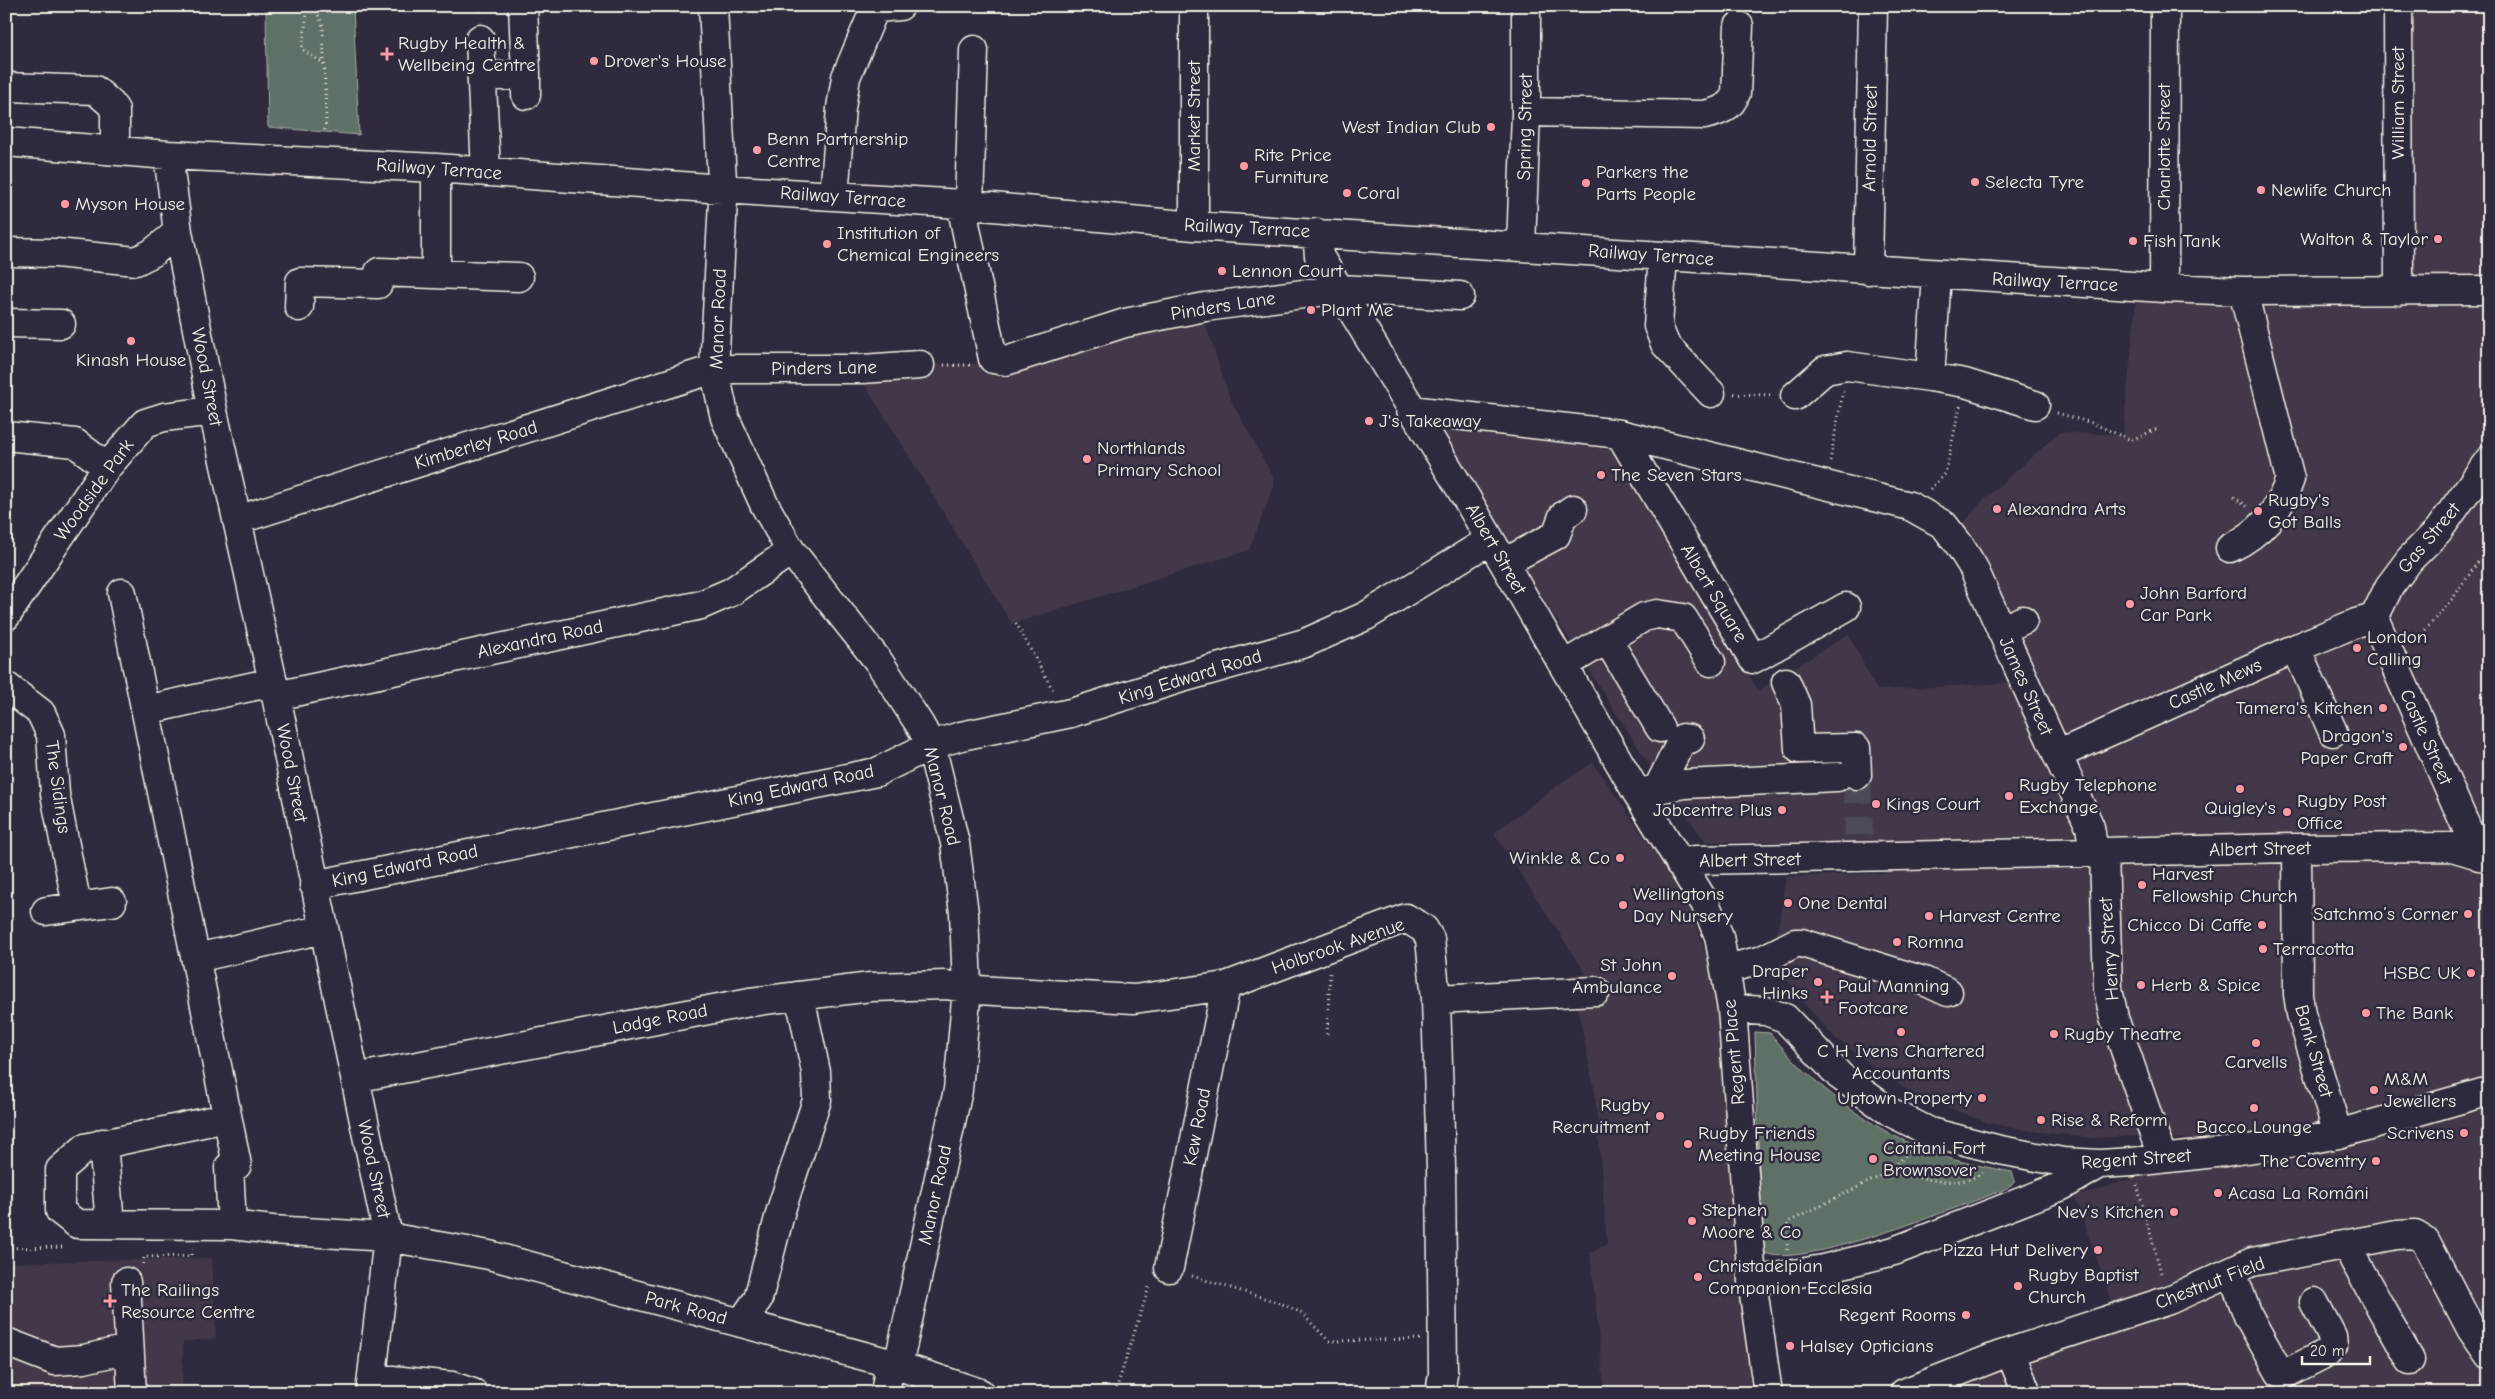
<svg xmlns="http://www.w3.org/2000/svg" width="2495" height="1399" font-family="'Comic Neue',sans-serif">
<rect width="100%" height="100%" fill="#2f2a3d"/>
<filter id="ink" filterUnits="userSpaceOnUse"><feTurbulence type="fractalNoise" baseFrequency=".02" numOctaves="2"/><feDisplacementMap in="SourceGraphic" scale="10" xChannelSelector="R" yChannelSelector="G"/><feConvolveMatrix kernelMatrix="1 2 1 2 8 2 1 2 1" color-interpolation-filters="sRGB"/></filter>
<g filter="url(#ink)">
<!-- built -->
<path fill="#433948" d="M2407 6H2489V1389L2481 1393H1927L2086 1338 2122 1331 2075 1197 2134 1178 2183 1167 2224 1141 2135 1136 2093 1138 2031 1131 1988 1123 1916 1095 1875 1068 1837 1039 1806 1006 1773 960 1786 877 2130 863 2107 831 1978 550 1962 525 1984 499 2060 432 2123 435 2136 302 2285 304 2404 293Z
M1202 314 1230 398 1274 479V486L1249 550 1012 624 862 380 900 364H991Z
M1431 422 1623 452 1758 691 1848 634 1877 690 2008 683 2082 841 1706 842 1643 755Z
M1593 763 1684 895 1713 970 1719 1016 1751 1393H1605L1590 1253 1607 1244 1595 1093 1571 975 1586 974 1494 833 1562 782Z
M212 1258 216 1338 183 1342 182 1392 165 1389V1393H6V1263Z"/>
<!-- green -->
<path fill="#5e6f66" stroke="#a9b0a7" d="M266 6H353L359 135 268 127Z
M1755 1032 1770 1033C1813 1086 1873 1132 1938 1155 1962 1163 1987 1167 2012 1172L2015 1181 2011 1186 2001 1191C1962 1205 1795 1272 1763 1252L1761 1231Z"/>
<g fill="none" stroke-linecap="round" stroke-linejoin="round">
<!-- minor-tunnel -->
<path stroke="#4d4857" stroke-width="28" stroke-dasharray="28 14" stroke-linecap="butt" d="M1857 775 1859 835"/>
<defs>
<path id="minor" d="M523 6 526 74
M713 6 723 201 714 369 725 418 764 504 791 551 879 662 920 725 931 745 955 843 964 913 967 988 958 1090 898 1366
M2398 6 2399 291
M876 8 900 6
M480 39 486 172
M483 77 526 74V95
M6 87 95 90 110 103 115 110V150
M1526 112 1704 115C1718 112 1731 108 1736 93L1739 26
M6 142 168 155 436 168 722 189 961 204 1194 226 2164 288 2243 291 2489 290
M168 155 178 232 213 411 276 696 388 1237 370 1393
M436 168V274
M834 196 841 108 846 77 876 6
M961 204 993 359 1006 361 1125 323 1205 307 1341 289 1460 296
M969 205 974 50
M1194 226V6
M1317 233 1319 256 1468 501 1637 793 1705 903 1719 936 1732 1009 1752 1281 1768 1393
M1521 247 1526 112V6
M6 252 56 253 136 261 152 253 178 232
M1663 256 1658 326 1665 344 1711 393
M1868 270 1873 6
M1937 275 1930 377 1965 383 2035 405
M2164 288 2165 6
M299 307 300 282 378 284 379 272 519 277
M6 323 61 324
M1795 396 1825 370 1847 366 1930 377
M1411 410 1620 434 1910 506 1944 525 1958 543 1973 567 2090 827 2094 852
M1620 434 1753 659 1846 607
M6 436 75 443 107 467
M237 520 714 369H862L920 365
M2230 548C2261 533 2279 512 2290 479L2243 291
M1504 563 1556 535 1563 516 1573 509
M122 593 237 1165 229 1167 232 1225
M6 616 107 467 145 423 164 417 213 411
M2374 618 2479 856
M2374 618 2389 587 2410 559 2438 531 2489 460
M2001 630 2023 620
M1607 639 1660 728
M2296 648 2333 732
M1564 665 1644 617 1657 614 1683 618 1711 662
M1786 682 1796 705 1799 749 1856 748 1857 775
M6 686 41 713 51 735 55 794 77 906
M276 696 701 605 731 592 791 551
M146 710 273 682
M2057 755 2296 648 2356 623 2374 618
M1658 788 1683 738 1690 739
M1637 793 1684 784 1837 777
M2297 848 2298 994 2301 1014 2338 1134
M2104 852 2108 989 2114 1018 2162 1157
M1680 864 1695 860 2297 848 2452 847 2489 858
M314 885 877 772 931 745 961 736 1071 713 1182 678 1305 643 1366 616 1490 540
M46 911 112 902
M196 958 324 929
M1726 969 1762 960 1795 943H1802L1924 981 1948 992
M1436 999 1596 991
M1732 1009 1766 1011 1785 1018 1840 1076 1890 1112 1930 1132 2000 1150 2063 1162 2100 1164 2132 1162 2225 1152 2296 1142 2338 1134 2489 1091
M355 1078 750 1002 871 987 946 985 978 990 1134 999 1226 986 1406 918 1424 929 1430 939 1436 999 1441 1167 1443 1374 1440 1393
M216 1120 85 1148 60 1170V1211L77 1224 232 1225 272 1230 388 1237 489 1255 890 1363 980 1393
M103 1143 110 1224
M2348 1244 2354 1260 2410 1360
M1169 1268 1226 986
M2232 1272 2248 1316 2280 1373 2285 1374 2328 1352 2333 1346 2332 1336 2314 1302
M1752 1281 1823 1269 1894 1251 2062 1186 2100 1164
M126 1282 132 1393
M741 1323 758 1299 781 1210 817 1100 816 1072 803 1011 797 996
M6 1342 55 1361 84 1359 128 1349
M2010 1352 2027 1393
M372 1378 452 1386 473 1393
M885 1393 890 1363
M1904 1393 1998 1356 2169 1300 2252 1262 2397 1235 2415 1234 2425 1240 2471 1329 2489 1355"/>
</defs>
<!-- minor casing -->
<use href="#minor" stroke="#f4f1e8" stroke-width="31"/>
<!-- path -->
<path stroke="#f4f1e8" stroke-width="3" stroke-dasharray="1 4" stroke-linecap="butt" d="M308 6 302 49 323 63
M314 6 323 26 326 121 324 133
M480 6V16
M944 365H971
M1734 394 1770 395
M2057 413 2092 423 2131 440 2157 429
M1830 461 1843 391
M1930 489 1945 474 1960 406
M2234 497 2248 507
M1016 623 1054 692
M2412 645 2453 598 2478 562
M1327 1034 1330 972
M1887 1174 1911 1150
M2137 1185 2162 1276
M6 1248 65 1247
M1787 1250 1788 1222C1804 1215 1878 1175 1889 1174 1922 1174 1955 1193 1985 1171
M143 1264 144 1257 191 1256V1249
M1192 1276 1280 1303 1300 1312 1329 1341 1420 1339
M1115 1393 1150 1284"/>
<!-- minor -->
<use href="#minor" stroke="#2f2a3d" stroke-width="28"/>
</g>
</g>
<!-- markers -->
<g fill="#ff9aa2" stroke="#2f2a3d" stroke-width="2">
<path d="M384.5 46.5h5v5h5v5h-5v5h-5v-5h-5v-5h5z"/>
<circle cx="594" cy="61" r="5"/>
<circle cx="1491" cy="127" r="5"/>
<circle cx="757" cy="150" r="5"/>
<circle cx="1244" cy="166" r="5"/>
<circle cx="1975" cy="182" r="5"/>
<circle cx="1586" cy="183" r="5"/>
<circle cx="2261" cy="190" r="5"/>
<circle cx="1347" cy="193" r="5"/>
<circle cx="65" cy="204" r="5"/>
<circle cx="2438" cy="239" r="5"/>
<circle cx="2133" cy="241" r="5"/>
<circle cx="827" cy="244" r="5"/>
<circle cx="1222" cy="271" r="5"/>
<circle cx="1311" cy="310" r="5"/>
<circle cx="131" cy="341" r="5"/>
<circle cx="1369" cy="421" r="5"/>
<circle cx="1087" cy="459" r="5"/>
<circle cx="1601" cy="475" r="5"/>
<circle cx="1997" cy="509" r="5"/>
<circle cx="2258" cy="511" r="5"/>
<circle cx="2130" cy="604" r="5"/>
<circle cx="2357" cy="648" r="5"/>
<circle cx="2383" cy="708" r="5"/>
<circle cx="2403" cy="747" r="5"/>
<circle cx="2240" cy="789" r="5"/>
<circle cx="2009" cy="796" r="5"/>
<circle cx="1876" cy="804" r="5"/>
<circle cx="1782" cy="810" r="5"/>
<circle cx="2287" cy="812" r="5"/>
<circle cx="1620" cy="858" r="5"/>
<circle cx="2142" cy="885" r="5"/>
<circle cx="1788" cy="903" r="5"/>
<circle cx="1623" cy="905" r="5"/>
<circle cx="2468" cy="914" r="5"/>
<circle cx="1929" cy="916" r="5"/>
<circle cx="2262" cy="925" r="5"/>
<circle cx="1897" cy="942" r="5"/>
<circle cx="2263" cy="949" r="5"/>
<circle cx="2471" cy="973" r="5"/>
<circle cx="1672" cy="976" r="5"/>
<circle cx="1818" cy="982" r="5"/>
<circle cx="2141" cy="985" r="5"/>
<path d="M1824.5 989.5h5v5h5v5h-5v5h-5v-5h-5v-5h5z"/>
<circle cx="2366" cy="1013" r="5"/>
<circle cx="1901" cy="1032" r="5"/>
<circle cx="2054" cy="1034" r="5"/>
<circle cx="2256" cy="1043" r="5"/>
<circle cx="2374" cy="1090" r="5"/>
<circle cx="1982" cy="1098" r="5"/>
<circle cx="2254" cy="1108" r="5"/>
<circle cx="1660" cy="1116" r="5"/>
<circle cx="2041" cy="1120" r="5"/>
<circle cx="2464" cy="1133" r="5"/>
<circle cx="1688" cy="1144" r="5"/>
<circle cx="1873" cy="1159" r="5"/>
<circle cx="2376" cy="1161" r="5"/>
<circle cx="2218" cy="1193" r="5"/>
<circle cx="2174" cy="1212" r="5"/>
<circle cx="1692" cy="1221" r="5"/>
<circle cx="2098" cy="1250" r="5"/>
<circle cx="1698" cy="1277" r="5"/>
<circle cx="2018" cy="1286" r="5"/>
<path d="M107.5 1293.5h5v5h5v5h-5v5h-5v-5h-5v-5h5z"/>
<circle cx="1966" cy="1315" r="5"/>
<circle cx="1790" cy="1346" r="5"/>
</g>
<g text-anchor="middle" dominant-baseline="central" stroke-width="5" stroke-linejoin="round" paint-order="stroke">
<!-- poi labels -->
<g font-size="19" fill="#f4f1e8" stroke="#2f2a3d" text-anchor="start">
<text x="398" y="43">Rugby Health &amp;<tspan x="398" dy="22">Wellbeing Centre</tspan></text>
<text x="604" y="61">Drover's House</text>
<text x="1481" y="127" text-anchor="end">West Indian Club</text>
<text x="767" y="139">Benn Partnership<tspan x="767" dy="22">Centre</tspan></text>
<text x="1254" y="155">Rite Price<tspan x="1254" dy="22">Furniture</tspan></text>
<text x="1596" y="172">Parkers the<tspan x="1596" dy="22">Parts People</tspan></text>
<text x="1985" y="182">Selecta Tyre</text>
<text x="2271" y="190">Newlife Church</text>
<text x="1357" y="193">Coral</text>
<text x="75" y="204">Myson House</text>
<text x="837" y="233">Institution of<tspan x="837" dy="22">Chemical Engineers</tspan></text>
<text x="2428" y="239" text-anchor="end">Walton &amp; Taylor</text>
<text x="2143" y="241">Fish Tank</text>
<text x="1232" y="271">Lennon Court</text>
<text x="1321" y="310">Plant Me</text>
<text x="131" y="360" text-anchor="middle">Kinash House</text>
<text x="1379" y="421">J's Takeaway</text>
<text x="1097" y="448">Northlands<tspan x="1097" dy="22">Primary School</tspan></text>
<text x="1611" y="475">The Seven Stars</text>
<text x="2268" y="500">Rugby's<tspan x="2268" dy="22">Got Balls</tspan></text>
<text x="2007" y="509">Alexandra Arts</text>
<text x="2140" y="593">John Barford<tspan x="2140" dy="22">Car Park</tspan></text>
<text x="2367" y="637">London<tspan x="2367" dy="22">Calling</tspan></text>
<text x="2373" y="708" text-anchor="end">Tamera's Kitchen</text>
<text x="2393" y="736" text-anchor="end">Dragon's<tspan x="2393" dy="22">Paper Craft</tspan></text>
<text x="2019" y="785">Rugby Telephone<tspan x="2019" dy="22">Exchange</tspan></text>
<text x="2297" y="801">Rugby Post<tspan x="2297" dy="22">Office</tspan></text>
<text x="1886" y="804">Kings Court</text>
<text x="2240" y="808" text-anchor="middle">Quigley's</text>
<text x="1772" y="810" text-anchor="end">Jobcentre Plus</text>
<text x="1610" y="858" text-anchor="end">Winkle &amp; Co</text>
<text x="2152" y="874">Harvest<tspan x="2152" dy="22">Fellowship Church</tspan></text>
<text x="1633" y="894">Wellingtons<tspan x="1633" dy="22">Day Nursery</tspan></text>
<text x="1798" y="903">One Dental</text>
<text x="2458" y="914" text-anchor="end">Satchmo’s Corner</text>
<text x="1939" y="916">Harvest Centre</text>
<text x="2252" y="925" text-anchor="end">Chicco Di Caffe</text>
<text x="1907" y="942">Romna</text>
<text x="2273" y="949">Terracotta</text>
<text x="1662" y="965" text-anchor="end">St John<tspan x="1662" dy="22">Ambulance</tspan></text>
<text x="1808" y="971" text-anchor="end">Draper<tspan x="1808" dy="22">Hinks</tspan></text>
<text x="2461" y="973" text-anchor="end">HSBC UK</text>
<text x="2151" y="985">Herb &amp; Spice</text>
<text x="1838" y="986">Paul Manning<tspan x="1838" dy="22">Footcare</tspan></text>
<text x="2376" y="1013">The Bank</text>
<text x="2064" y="1034">Rugby Theatre</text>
<text x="1901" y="1051" text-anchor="middle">C H Ivens Chartered<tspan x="1901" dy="22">Accountants</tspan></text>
<text x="2256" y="1062" text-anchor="middle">Carvells</text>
<text x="2384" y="1079">M&amp;M<tspan x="2384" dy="22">Jewellers</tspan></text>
<text x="1972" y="1098" text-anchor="end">Uptown Property</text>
<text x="1650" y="1105" text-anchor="end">Rugby<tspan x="1650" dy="22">Recruitment</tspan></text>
<text x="2051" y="1120">Rise &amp; Reform</text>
<text x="2254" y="1127" text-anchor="middle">Bacco Lounge</text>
<text x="1698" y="1133">Rugby Friends<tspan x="1698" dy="22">Meeting House</tspan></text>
<text x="2454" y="1133" text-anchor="end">Scrivens</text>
<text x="1883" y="1148">Coritani Fort<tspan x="1883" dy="22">Brownsover</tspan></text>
<text x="2366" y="1161" text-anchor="end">The Coventry</text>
<text x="2228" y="1193">Acasa La Români</text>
<text x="1702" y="1210">Stephen<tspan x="1702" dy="22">Moore &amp; Co</tspan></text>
<text x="2164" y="1212" text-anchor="end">Nev’s Kitchen</text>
<text x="2088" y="1250" text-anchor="end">Pizza Hut Delivery</text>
<text x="1708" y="1266">Christadelpian<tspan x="1708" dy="22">Companion Ecclesia</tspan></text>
<text x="2028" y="1275">Rugby Baptist<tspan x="2028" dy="22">Church</tspan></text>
<text x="121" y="1290">The Railings<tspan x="121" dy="22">Resource Centre</tspan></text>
<text x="1956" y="1315" text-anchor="end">Regent Rooms</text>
<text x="1800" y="1346">Halsey Opticians</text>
</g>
<!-- street labels -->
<g font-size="19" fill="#f4f1e8" stroke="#2f2a3d">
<text transform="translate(2398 103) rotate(-90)">William Street</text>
<text transform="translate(1194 116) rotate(-90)">Market Street</text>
<text transform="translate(1525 127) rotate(-89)">Spring Street</text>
<text transform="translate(1870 138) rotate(-89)">Arnold Street</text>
<text transform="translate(2164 147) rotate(-90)">Charlotte Street</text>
<text transform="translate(439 169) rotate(4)">Railway Terrace</text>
<text transform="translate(843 197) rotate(4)">Railway Terrace</text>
<text transform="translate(1247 228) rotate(3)">Railway Terrace</text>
<text transform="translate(1651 255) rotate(4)">Railway Terrace</text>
<text transform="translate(2055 282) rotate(3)">Railway Terrace</text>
<text transform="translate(1223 306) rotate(-9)">Pinders Lane</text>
<text transform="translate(718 319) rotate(-88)">Manor Road</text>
<text transform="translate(824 368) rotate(-1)">Pinders Lane</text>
<text transform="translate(207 377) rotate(79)">Wood Street</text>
<text transform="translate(476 445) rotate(-17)">Kimberley Road</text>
<text transform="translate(94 490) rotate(-54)">Woodside Park</text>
<text transform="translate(2429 538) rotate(-50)">Gas Street</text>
<text transform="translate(1496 549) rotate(60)">Albert Street</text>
<text transform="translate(1714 593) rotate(59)">Albert Square</text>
<text transform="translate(540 639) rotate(-12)">Alexandra Road</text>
<text transform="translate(1190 677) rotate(-17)">King Edward Road</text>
<text transform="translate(2215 684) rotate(-24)">Castle Mews</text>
<text transform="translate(2026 686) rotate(66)">James Street</text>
<text transform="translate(2426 737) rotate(66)">Castle Street</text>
<text transform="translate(292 773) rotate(79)">Wood Street</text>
<text transform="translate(801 786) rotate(-12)">King Edward Road</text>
<text transform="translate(58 787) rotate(82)">The Sidings</text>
<text transform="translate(942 796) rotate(76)">Manor Road</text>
<text transform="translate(2260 849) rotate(-1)">Albert Street</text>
<text transform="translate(1750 860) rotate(-1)">Albert Street</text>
<text transform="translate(405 866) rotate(-12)">King Edward Road</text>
<text transform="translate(1338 946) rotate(-19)">Holbrook Avenue</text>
<text transform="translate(2109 949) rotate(-94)">Henry Street</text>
<text transform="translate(660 1019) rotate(-11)">Lodge Road</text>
<text transform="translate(2314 1051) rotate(74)">Bank Street</text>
<text transform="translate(1734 1052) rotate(-95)">Regent Place</text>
<text transform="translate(1197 1127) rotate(-79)">Kew Road</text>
<text transform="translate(2136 1159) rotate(-4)">Regent Street</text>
<text transform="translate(374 1169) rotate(78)">Wood Street</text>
<text transform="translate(935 1195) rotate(-78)">Manor Road</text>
<text transform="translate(2210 1283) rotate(-21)">Chestnut Field</text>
<text transform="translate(686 1308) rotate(15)">Park Road</text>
</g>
</g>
<!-- margin -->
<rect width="2495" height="1399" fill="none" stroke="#2f2a3d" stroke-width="25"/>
<rect x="12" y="12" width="2470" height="1374" fill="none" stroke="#f4f1e8" stroke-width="2" filter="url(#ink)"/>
<!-- scale -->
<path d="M2302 1356v8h68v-8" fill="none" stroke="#f4f1e8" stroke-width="2.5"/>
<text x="2310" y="1356" font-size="15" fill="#f4f1e8" stroke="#2f2a3d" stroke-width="4" paint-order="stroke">20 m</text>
</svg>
